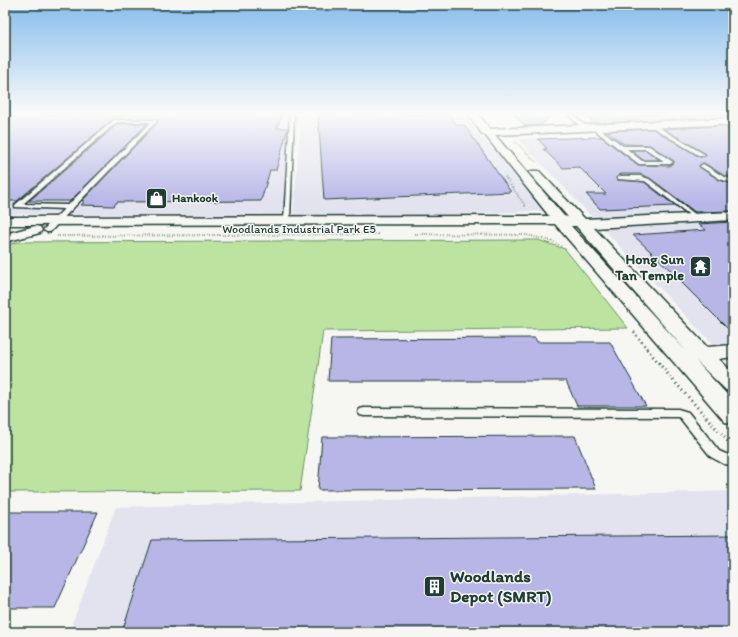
<svg xmlns="http://www.w3.org/2000/svg" width="738" height="637" font-family="Itim,sans-serif">
<rect width="100%" height="100%" fill="#f6f6f2"/>
<filter id="ink" filterUnits="userSpaceOnUse"><feTurbulence type="fractalNoise" baseFrequency=".025" numOctaves="2"/><feDisplacementMap in="SourceGraphic" scale="8" xChannelSelector="R" yChannelSelector="G"/><feConvolveMatrix kernelMatrix="1 2 1 2 8 2 1 2 1" color-interpolation-filters="sRGB"/></filter>
<g filter="url(#ink)">
<!-- built -->
<path fill="#e3e3ef" d="M5 114H300L285 216 5 214Z
M301 114H464L543 211 293 219Z
M733 130V364L701 332 518 139Z
M733 491V632H69L116 507Z"/>
<!-- green -->
<path fill="#bce4a0" stroke="#6e906a" d="M538 240 565 249 628 328 323 331 300 491 5 492V246L17 242Z"/>
<!-- building -->
<path fill="#b7b6e7" stroke="#1f3d34" d="M5 114H282L277 128H288L276 170H270L261 201 117 202 114 206 81 205 85 201H82L158 122V120L113 119 17 201H5Z
M318 114H449L457 125H464L511 192 324 200Z
M513 114H553L541 125 525 126Z
M583 114H733V117L595 123Z
M118 124H147L70 201H29Z
M722 126 733 131V177L725 176 704 163 699 166 719 180 733 184V211L695 212 650 178 640 174H620L616 178 618 180 644 182 684 213 675 206 600 209 586 194H606L579 167 563 168 543 149H547L538 139 601 137 638 165 670 166 674 163V161L650 145 624 144 607 131 653 129 700 157 705 156 706 154 664 129Z
M631 150H646L659 160H643Z
M733 222V334L681 282H683L633 235 706 230 698 224Z
M535 338 537 342H610L646 406H577L566 381H328L331 339Z
M575 436 596 489 318 490 322 437Z
M5 512H98L55 608H5Z
M733 535V632H122L152 540Z"/>
<g fill="none" stroke-linecap="round" stroke-linejoin="round">
<defs>
<path id="lane" d="M290 114H294L290 220 287 222 284 220Z
M567 114H572L586 126V128H582Z
M114 120H155L157 121 50 232H47L43 230 64 209 15 207V205ZM117 122H151L68 205 23 204Z
M719 120 733 127V130L717 122V121Z
M651 123 704 154 705 155 700 156 649 125V124Z
M592 126H596L623 146H649L673 162 670 164H639L592 128ZM627 149H646L664 161H642Z
M703 164 724 177 733 179V183L720 179 701 167 700 166Z
M620 176H640L649 179 700 218 699 219H695L645 181 618 179 617 178Z
M364 408 678 409 688 412 719 451 726 454 733 455V465L724 464 711 457 680 418 678 417 364 416 360 415 358 412 360 409Z"/>
<path id="street" d="M468 114H478L490 129 733 118V124L495 135 564 216 568 217 531 175 529 173 531 171H539L585 219 733 212V220L594 228 707 347 733 345V357L719 359 733 373V392L726 390 696 361 733 401V424L725 422 555 224 5 225V217L549 216 485 135 482 134ZM571 226H576L687 352Z
M35 226 40 227 42 230 40 233 5 242V234Z"/>
</defs>
<!-- lane casing -->
<use href="#lane" stroke="#1f3d34" stroke-width="3"/>
<!-- street casing -->
<use href="#street" stroke="#1f3d34" stroke-width="3"/>
<!-- path-far3 -->
<path stroke="#1f3d34" stroke-width="1.5" stroke-dasharray="0.5 1.5" stroke-linecap="butt" d="M548 114 552 118
M516 142 536 162"/>
<!-- path-far2 -->
<path stroke="#1f3d34" stroke-width="2" stroke-dasharray="0.5 2" stroke-linecap="butt" d="M505 177 526 207
M415 234 527 235 551 241 561 246
M57 236 378 234"/>
<!-- path-far1 -->
<path stroke="#1f3d34" stroke-width="2.5" stroke-dasharray="1 3" stroke-linecap="butt" d="M634 332 648 350"/>
<!-- path -->
<path stroke="#1f3d34" stroke-width="3" stroke-dasharray="1 3.5" stroke-linecap="butt" d="M647 349 672 379 732 446"/>
<!-- lane -->
<use href="#lane" fill="#f6f6f2" fill-rule="evenodd"/>
<!-- street -->
<use href="#street" fill="#f6f6f2" fill-rule="evenodd"/>
</g>
</g>
<!-- sky -->
<linearGradient id="sky" x2="0" y2="1"><stop stop-color="#86bcec"/><stop offset="0.56" stop-color="#fbfbf9"/><stop offset="1" stop-color="#fbfbf9" stop-opacity="0"/></linearGradient>
<rect width="738" height="203" fill="url(#sky)"/>
<!-- icons -->
<defs>
<symbol id="shop-square" viewBox="-11 -11 22 22"><rect x="-9" y="-9" width="18" height="18" rx="4" fill="#1f3d34" stroke="#f6f6f2"/><path d="M-5-2.5h2.3a2.7 3.5 0 0 1 5.4 0H5L5.5 6h-11ZM-1.5-2.5h3a1.5 2.3 0 0 0-3 0Z" fill="#fff"/></symbol>
<symbol id="temple-square" viewBox="-11 -11 22 22"><rect x="-9" y="-9" width="18" height="18" rx="4" fill="#1f3d34" stroke="#f6f6f2"/><path d="M0-6L5-2H3V0L6.5 2.5H4V6H1.5V3h-3V6H-4V2.5H-6.5L-3 0V-2H-5Z" fill="#fff"/></symbol>
<symbol id="building-square" viewBox="-11 -11 22 22"><rect x="-9" y="-9" width="18" height="18" rx="4" fill="#1f3d34" stroke="#f6f6f2"/><path d="M-4-6H4V6H1V3H-1V6H-4ZM-2.5-4.3h1.7v1.8h-1.7ZM.8-4.3h1.7v1.8H.8ZM-2.5-1h1.7V.8h-1.7ZM.8-1h1.7V.8H.8Z" fill="#fff"/></symbol>
</defs>
<g fill-rule="evenodd">
<use href="#shop-square" x="144" y="186" width="25" height="25"/>
<use href="#temple-square" x="688" y="254" width="25" height="25"/>
<use href="#building-square" x="422" y="574" width="25" height="25"/>
</g>
<g text-anchor="middle" dominant-baseline="central" stroke-width="3" stroke-linejoin="round" paint-order="stroke">
<!-- far-poi labels -->
<g font-size="12" font-weight="bold" fill="#1f3d34" stroke="#f6f6f2" text-anchor="start">
<text x="172" y="198">Hankook</text>
</g>
<!-- far-street labels -->
<g font-size="12" fill="#1f3d34" stroke="#f6f6f2">
<text x="299" y="229">Woodlands Industrial Park E5</text>
</g>
<!-- poi labels -->
<g font-size="14" font-weight="bold" fill="#1f3d34" stroke="#f6f6f2" text-anchor="end">
<text x="684" y="259">Hong Sun<tspan x="684" dy="16">Tan Temple</tspan></text>
</g>
<!-- near-poi labels -->
<g font-size="17" font-weight="bold" fill="#1f3d34" stroke="#f6f6f2" text-anchor="start">
<text x="450" y="576">Woodlands<tspan x="450" dy="20">Depot (SMRT)</tspan></text>
</g>
</g>
<!-- margin -->
<rect width="738" height="637" fill="none" stroke="#f6f6f2" stroke-width="20"/>
<rect x="10" y="10" width="718" height="617" fill="none" stroke="#1f3d34" stroke-width="1.5" filter="url(#ink)"/>
</svg>
